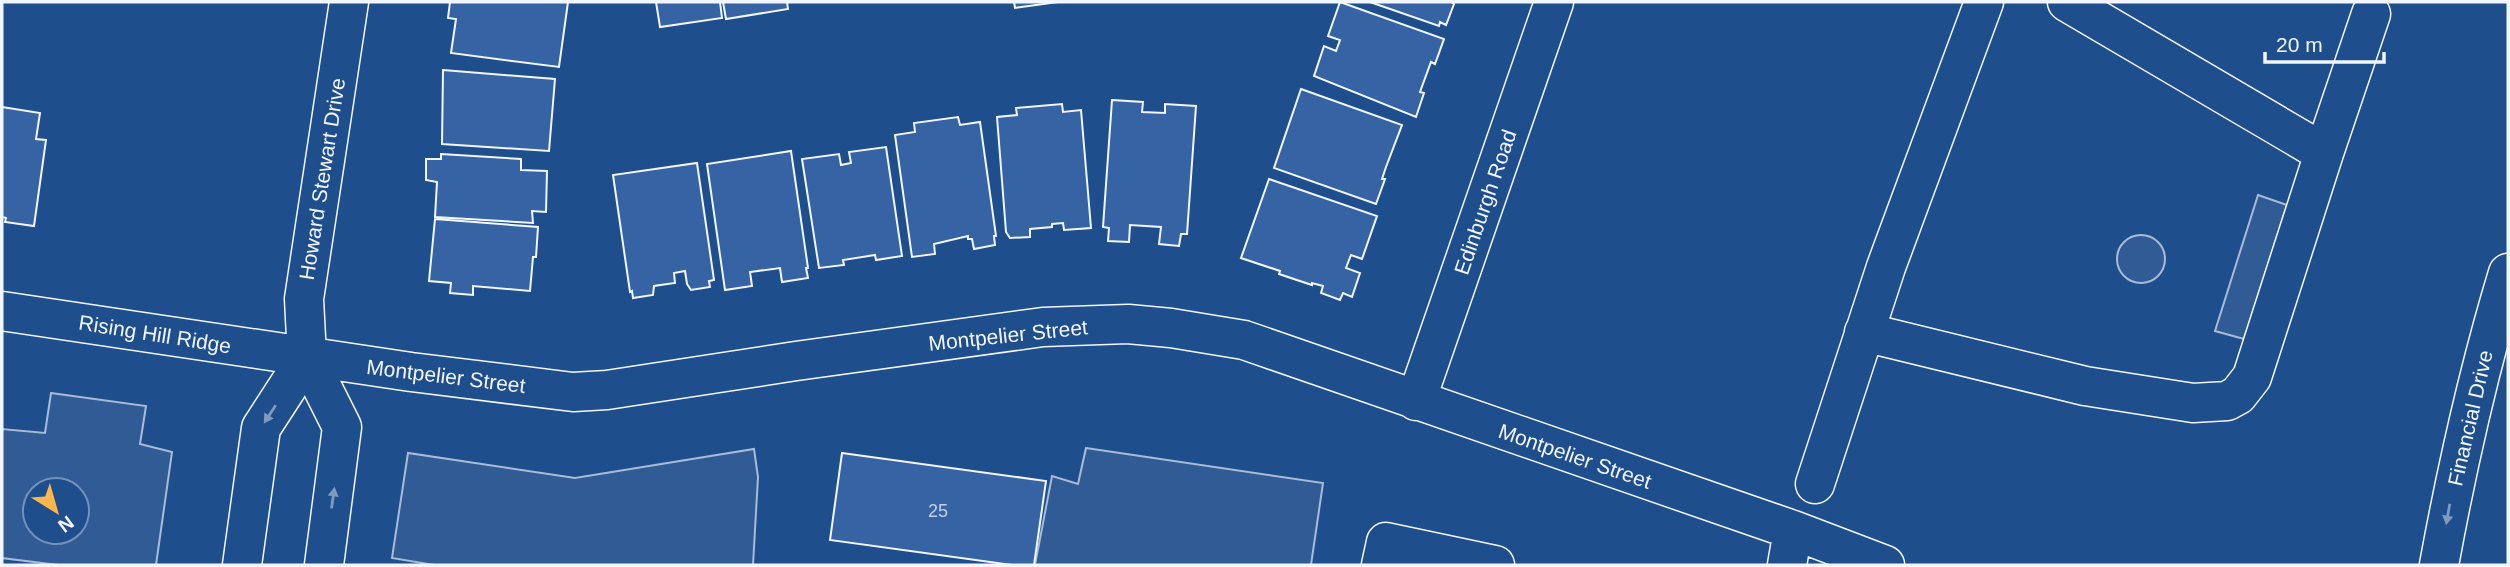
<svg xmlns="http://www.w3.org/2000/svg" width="2510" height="567" font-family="Arial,sans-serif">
<rect width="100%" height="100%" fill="#1f4e8c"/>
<!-- built -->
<path fill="#305b95" stroke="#a8bbd7" stroke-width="2" fill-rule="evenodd" d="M2258 195 2287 205 2244 339 2215 331Z
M2117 259a24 24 0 1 1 48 0a24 24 0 1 1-48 0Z
M51 393 146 406 140 444 172 452 156 565H58L2 558V429L45 433ZM35 490H77V532H35Z
M1086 448 1323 483 1311 565H1035L1052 476 1078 484Z
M754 449 758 477 753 565H434L392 558 408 453 575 478Z"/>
<!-- building -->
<path fill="#3563a3" stroke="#f2f6ff" stroke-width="2" d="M450 2H568L559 67 451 53 456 19 448 18Z
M656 2H720L722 18 660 27Z
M723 2H787L788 9 726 19Z
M1014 2H1058L1015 8Z
M1340 2 1444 39 1435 64 1431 62 1420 92 1424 93 1416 117 1314 76 1324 46 1336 51 1340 40 1328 36Z
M1370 2H1452L1454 4 1446 25 1440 22 1439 26Z
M443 70 555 79 549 151 442 144Z
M1301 89 1402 125 1386 167 1382 179H1385L1376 204 1274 168Z
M1112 100 1143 102 1142 112 1165 113V104L1196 106 1187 234H1181L1179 246 1159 244 1161 227 1130 225 1129 242 1108 241 1109 228 1103 227Z
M1062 104 1063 112 1081 110 1091 228 1064 230 1063 223 1052 224V227L1030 229V237L1010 238 1006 232 997 117 1017 115 1016 108Z
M2 107 40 113 36 139 46 140 34 226 5 222 6 218 2 217Z
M958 117 960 125 980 122 996 236H994L995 245 974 249 972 239H968V236L934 244 935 254 912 257 895 135 915 132 914 123Z
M886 147 902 256 876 260 875 255 843 260 844 265 819 268 802 159 839 154 841 165 851 163 849 152Z
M791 151 808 268H806L808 278 782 282 780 268 750 272 752 286 725 290 707 164Z
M441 154 521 159V170L547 171 546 212 532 211 533 223 435 217 437 182 426 180V159H441Z
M697 163 714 280 709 281 710 287 691 290 687 284 685 271 674 273 675 283 654 286 653 295 633 298 632 291 630 292 613 175Z
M1269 179 1377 216 1362 259 1351 255 1346 268 1360 273 1352 297 1343 293 1340 300 1321 293 1323 286 1312 283V285L1279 274 1280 271 1241 258Z
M435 219 538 227 536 257H533L530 291 473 286V295L450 293 451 283 429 281Z
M842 453 1046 481 1034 565H1012L830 540Z"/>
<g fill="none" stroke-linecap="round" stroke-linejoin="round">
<defs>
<path id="minor" d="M2324 153 2371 14
M2 311 411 372 573 392 607 390 796 361 1043 327 1128 324 1171 328 1244 340 1793 530 1885 565
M1864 332 2085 386 2193 403 2227 401 2238 395 2252 377 2324 153 2067 2
M1416 401 1554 2
M1815 484 1886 267 1984 2
M242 565 261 428 307 357
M324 565 342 427 307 357 304 299 349 2
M1381 565 1386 542 1495 565
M1787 565 1793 530
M2439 565C2457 467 2479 369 2508 273"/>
</defs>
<!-- minor casing -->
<use href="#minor" stroke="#f2f6ff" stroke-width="41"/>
<!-- minor -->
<use href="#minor" stroke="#1f4e8c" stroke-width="38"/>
</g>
<!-- one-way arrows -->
<defs><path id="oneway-solid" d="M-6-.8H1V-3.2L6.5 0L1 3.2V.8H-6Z" transform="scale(1.75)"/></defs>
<g fill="#7e9ac0">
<use href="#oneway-solid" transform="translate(270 414) rotate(123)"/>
<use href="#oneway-solid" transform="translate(333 498) rotate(-82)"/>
<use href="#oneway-solid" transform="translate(2448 514) rotate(100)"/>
</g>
<g text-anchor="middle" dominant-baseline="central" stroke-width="5" stroke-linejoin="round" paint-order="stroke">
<!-- number labels -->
<g font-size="18" fill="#c3d1e8">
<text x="938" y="511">25</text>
</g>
<!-- street labels -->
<g font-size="21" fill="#f2f6ff" stroke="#1f4e8c">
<text transform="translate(322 179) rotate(-81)">Howard Stewart Drive</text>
<text transform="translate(1485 202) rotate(-71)">Edinburgh Road</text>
<text transform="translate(155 334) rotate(9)">Rising Hill Ridge</text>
<text transform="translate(1008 335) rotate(-6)">Montpelier Street</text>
<text transform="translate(446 376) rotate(7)">Montpelier Street</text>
<text transform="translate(2470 418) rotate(-77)">Financial Drive</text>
<text transform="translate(1575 456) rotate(19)">Montpelier Street</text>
</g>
</g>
<!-- border -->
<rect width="2510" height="567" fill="none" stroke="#f2f6ff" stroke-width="7"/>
<!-- north arrow -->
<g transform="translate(56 511) rotate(143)"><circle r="33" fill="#1f4e8c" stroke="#7391ba" stroke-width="2"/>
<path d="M0-5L12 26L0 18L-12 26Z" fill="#ffb74d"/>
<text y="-10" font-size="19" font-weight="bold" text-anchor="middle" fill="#f2f6ff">N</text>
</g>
<!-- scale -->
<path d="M2265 52v10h119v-10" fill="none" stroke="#f2f6ff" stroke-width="3.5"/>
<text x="2276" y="52" font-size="21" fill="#f2f6ff" stroke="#1f4e8c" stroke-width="5" paint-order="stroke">20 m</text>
</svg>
